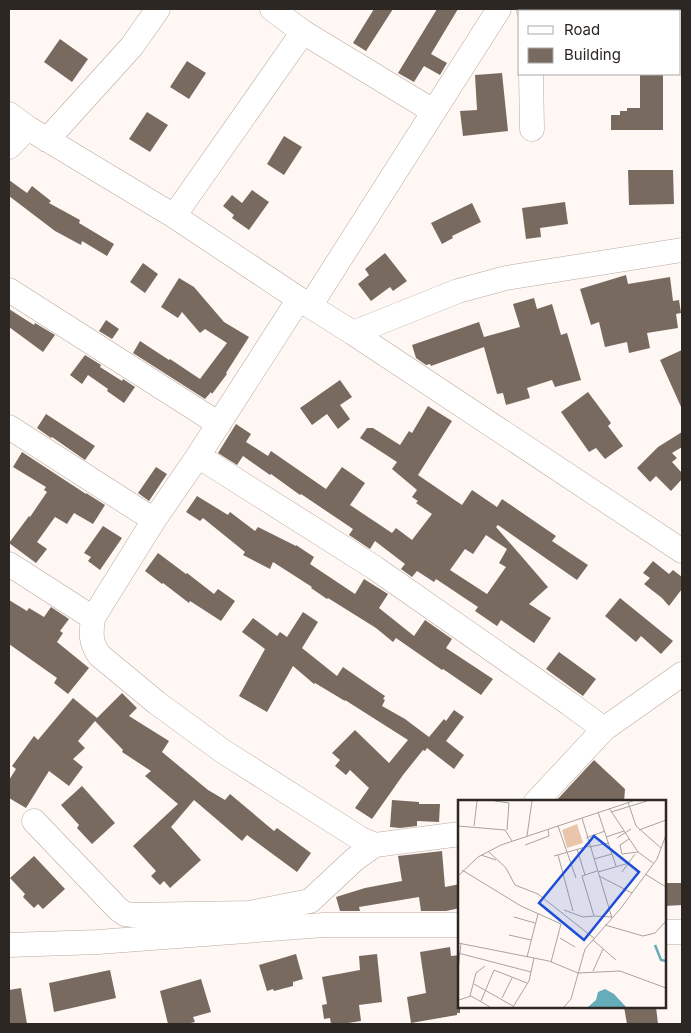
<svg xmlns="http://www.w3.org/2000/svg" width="691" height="1033" font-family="Inter,sans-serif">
<rect width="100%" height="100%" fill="#fef7f3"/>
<!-- building -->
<path fill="#796a60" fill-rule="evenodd" d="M374 9H393L366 51 353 43Z
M437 9H458L431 54 447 63 440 75 424 66 414 82 398 73Z
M60 39 88 59 72 82 44 62Z
M187 61 206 73 189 99 170 87Z
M502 73 508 131 463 136 460 111 477 110 475 75Z
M640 74H663V130H611V115H620V111H627V108H640Z
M147 112 168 125 150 152 129 139Z
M284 136 302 147 284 175 267 164Z
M628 170H673L674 204 629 205Z
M9 180 27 193 32 186 51 201 49 203 80 220 79 223 114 244 107 256 82 241 81 245 55 231 9 196Z
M252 190 269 202 249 230 232 218 234 215 223 206 232 195 242 203Z
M565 202 568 224 540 228 541 237 526 239 522 208Z
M472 203 481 222 452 236 453 238 442 244 431 223Z
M385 253 407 281 393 291 390 287 371 301 358 284 369 275 365 269Z
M143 263 158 274 145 293 130 282Z
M626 275 628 284 670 277 673 301 679 300 681 313 676 314 678 328 647 333 650 348 629 353 627 342 605 347 599 322 591 325 580 289Z
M179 278 194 287 224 322 249 337 226 373 227 374 212 394 211 392 205 399 133 353 140 341 169 360 170 359 200 379 227 343 205 329 200 333 182 312 178 318 161 307Z
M534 298 537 309 552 304 561 335 567 333 581 380 555 387 552 380 527 388 530 398 506 405 503 393 497 394 484 347 431 366 430 364 426 365 416 358 412 345 479 322 484 337 520 327 513 304Z
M9 309 34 325 35 323 55 335 43 352 9 327Z
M106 320 119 329 112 339 99 331Z
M682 350V409L660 360Z
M85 355 101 365 100 367 122 381 123 379 135 387 124 403 107 391 108 389 88 375 82 384 70 375Z
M340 380 352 397 340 405 350 419 338 429 327 414 312 425 300 408Z
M588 392 611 423 608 426 623 446 605 459 596 448 589 452 561 412Z
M428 406 452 421 418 475 462 505 472 490 497 507 502 499 556 536 552 541 588 565 577 580 498 525 496 527 548 587 529 604 551 618 534 643 501 620 497 626 475 611 478 607 436 579 434 582 417 571 412 577 401 569 405 564 375 541 370 549 349 535 353 529 301 494 300 495 271 474 270 475 243 456 237 465 218 453 236 424 251 434 246 442 268 456 271 451 326 489 342 467 365 483 350 505 392 533 396 528 412 540 432 514 416 503 418 501 412 497 417 490 392 469 397 462 360 438 367 428H373L400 445 409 431 412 433ZM486 535 507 549 499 563 506 567 487 594 450 570 465 549 473 554Z
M46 414 95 446 85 460 52 437 51 438 37 428Z
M682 432V447L672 453 677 458 672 462 682 473V479L671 491 656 476 650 482 637 468 658 447Z
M22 452 86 494V493L105 505 93 524 74 513 67 524 55 517 37 542 47 549 36 563 9 543 29 516 30 517 47 492 44 490 46 487 13 467Z
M156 467 167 474 149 501 138 493Z
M197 496 228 515 230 512 255 531 258 527 296 546V545L314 557 310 564 355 594 364 579 388 594 379 608 414 636 425 620 452 639 446 648 493 679 481 695 443 669 442 670 396 638 393 642 376 628 328 598 327 599 311 588 312 587 273 562 270 569 243 555 245 552 203 518 200 521 186 512Z
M103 526 122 538 100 570 88 561 91 557 84 553Z
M158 553 186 574 187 573 214 594 218 589 235 601 221 621 190 601 189 603 163 583 162 584 145 571Z
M653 561 669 574 673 570 682 577V589L669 606 662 598 644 584 650 578 643 573Z
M620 598 673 641 661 654 641 636 636 642 605 616Z
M9 600 27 611 29 608 44 617 51 607 69 619 60 631 63 633 57 642 89 668 68 694 54 683 57 678 9 644Z
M303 612 318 622 302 648 337 676 343 667 385 696 383 699 385 700 382 706 405 719 429 737 444 719 446 721 454 710 464 717 446 741 464 755 454 769 427 748 425 751 423 750 403 775 372 819 355 808 369 788 350 770 346 775 335 766 340 760 332 753 355 730 389 763 408 740 345 700V701L315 683 314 684 293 666 267 712 239 696 265 649 242 632 253 618 277 636 280 632 287 637Z
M559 652 596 679 583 696 546 669Z
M122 693 137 708 129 716 169 741 162 752 208 790 225 800 230 794 274 831 277 828 311 853 297 872 247 835 242 841 194 800 171 827 201 860 170 888 164 881 160 885 151 876 156 871 133 846 178 804 145 776 151 771 122 752 123 750 95 721 78 741 85 748 73 759 83 767 69 786 49 771 26 808 9 798V780L16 769 12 766 34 736 38 740 73 698 97 718Z
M594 760 625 789 624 802H555Z
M82 786 115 823 92 844 77 828 79 825 61 805Z
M392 800 419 802V804H440L439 822 417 821V826L400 828 390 827Z
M442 851 445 887 460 884V908L446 911H421L419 897 359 907 360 911H340L336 897 365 888 402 881 398 856Z
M34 856 65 889 43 909 38 904 34 908 23 897 25 894 10 878Z
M665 883H682V905L665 906Z
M450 947 451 956 460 955V1013H457V1015L411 1023 407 997 426 993 420 952Z
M296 954 303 979 293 982V986L274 991 273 989 267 991 259 965Z
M377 954 382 1002 359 1005 361 1021 342 1024H331L330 1018 324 1019 322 1005 327 1004 322 977 360 970 359 956Z
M110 970 116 998 54 1012 49 983Z
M201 979 211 1012 193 1017 195 1022 186 1024H168L160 991Z
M21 988 27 1024H9V990Z
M624 1007H656L658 1024H627Z"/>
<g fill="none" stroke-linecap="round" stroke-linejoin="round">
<defs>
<path id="minor" d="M272 9 303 32 433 111
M529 9V11
M531 74 532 129
M9 114 28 128 174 216 299 299 353 333 682 551
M47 140 132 46 158 9
M9 147 28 128
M174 216 303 32
M9 290 219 424
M299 299 198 456 375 568 570 704 604 729 682 674
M310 306 499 9
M353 333 458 291 506 278 682 250
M9 427 154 520
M198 456 154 520 93 618C91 634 90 641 99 655L157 703 224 752 361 839 375 845
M9 564 93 618
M536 802 604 729
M34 821 118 909 125 914 133 915 249 913 310 901 355 859 375 845 460 834
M665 932H682
M9 945 98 942 324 925H460"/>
</defs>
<!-- minor casing -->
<use href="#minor" stroke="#b9a99e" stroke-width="25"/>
<!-- minor -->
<use href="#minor" stroke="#fff" stroke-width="24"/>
</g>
<!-- overview -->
<g transform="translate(458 800)">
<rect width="208" height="208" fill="#fef7f3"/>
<path d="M119 24 125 43 109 48 104 30Z" fill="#e9c5ac"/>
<path d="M147 189 156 194 168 207H130L138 200 140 192Z" fill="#65adb8"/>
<path fill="none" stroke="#65adb8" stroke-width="2.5" d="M197 145 203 160 208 161"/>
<path fill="none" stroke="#aaa4a0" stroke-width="1" d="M37 1 51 3 49 30M170 2 178 26 203 48M151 8 180 52 195 63M140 12 158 66M153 12 189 1M124 18 154 118M0 26 47 30 54 41M16 26 19 1M100 26 118 78M181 30 208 20M69 36 74 1M148 37 166 31M128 38 147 31M159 38 173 29M171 39 162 45 164 54 180 52M67 45 91 36 90 29M131 47 151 43M119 49 127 75M30 51 48 68 57 85 80 94 137 139M23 55 38 60M100 55 115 111M96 56 131 46M136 59 154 54M4 70 63 106 103 124 93 162M139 71 124 76 136 116 154 117M140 72 171 63M164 72 177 54M187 74 208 87M0 76 20 57 43 45 175 1M141 76 174 93M106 110 125 117 136 116M56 117 77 123M147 125 185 136 197 133 208 121M51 135 73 140M102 138 117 147M135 140 158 160M0 143 91 161 120 173 162 171 208 188M0 153 73 172M69 157 80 114M0 170 3 143M135 171 145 149M16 184 55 206M12 196 18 173 27 166M44 198 54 178M1 200 13 196 32 207M23 201 36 170 69 183M55 207 71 181 76 158M106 207 113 199 127 149 163 108 199 59 208 35"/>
<path fill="#1d4ed8" fill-opacity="0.15" stroke="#1d4ed8" stroke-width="2.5" d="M136 36 181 72 126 140 81 103Z"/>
<rect width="208" height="208" fill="none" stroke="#2d2723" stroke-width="2.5"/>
</g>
<!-- border -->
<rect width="691" height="1033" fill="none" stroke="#2d2723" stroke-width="20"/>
<!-- legend -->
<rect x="518" y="10" width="162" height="65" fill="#ffffff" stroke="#aba9a7"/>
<rect x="528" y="26" width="25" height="8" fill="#ffffff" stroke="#aba9a7"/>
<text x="564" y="35" font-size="15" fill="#2d2723">Road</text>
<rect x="528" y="48" width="25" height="15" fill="#796a60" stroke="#aba9a7"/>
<text x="564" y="60" font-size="15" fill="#2d2723">Building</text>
</svg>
